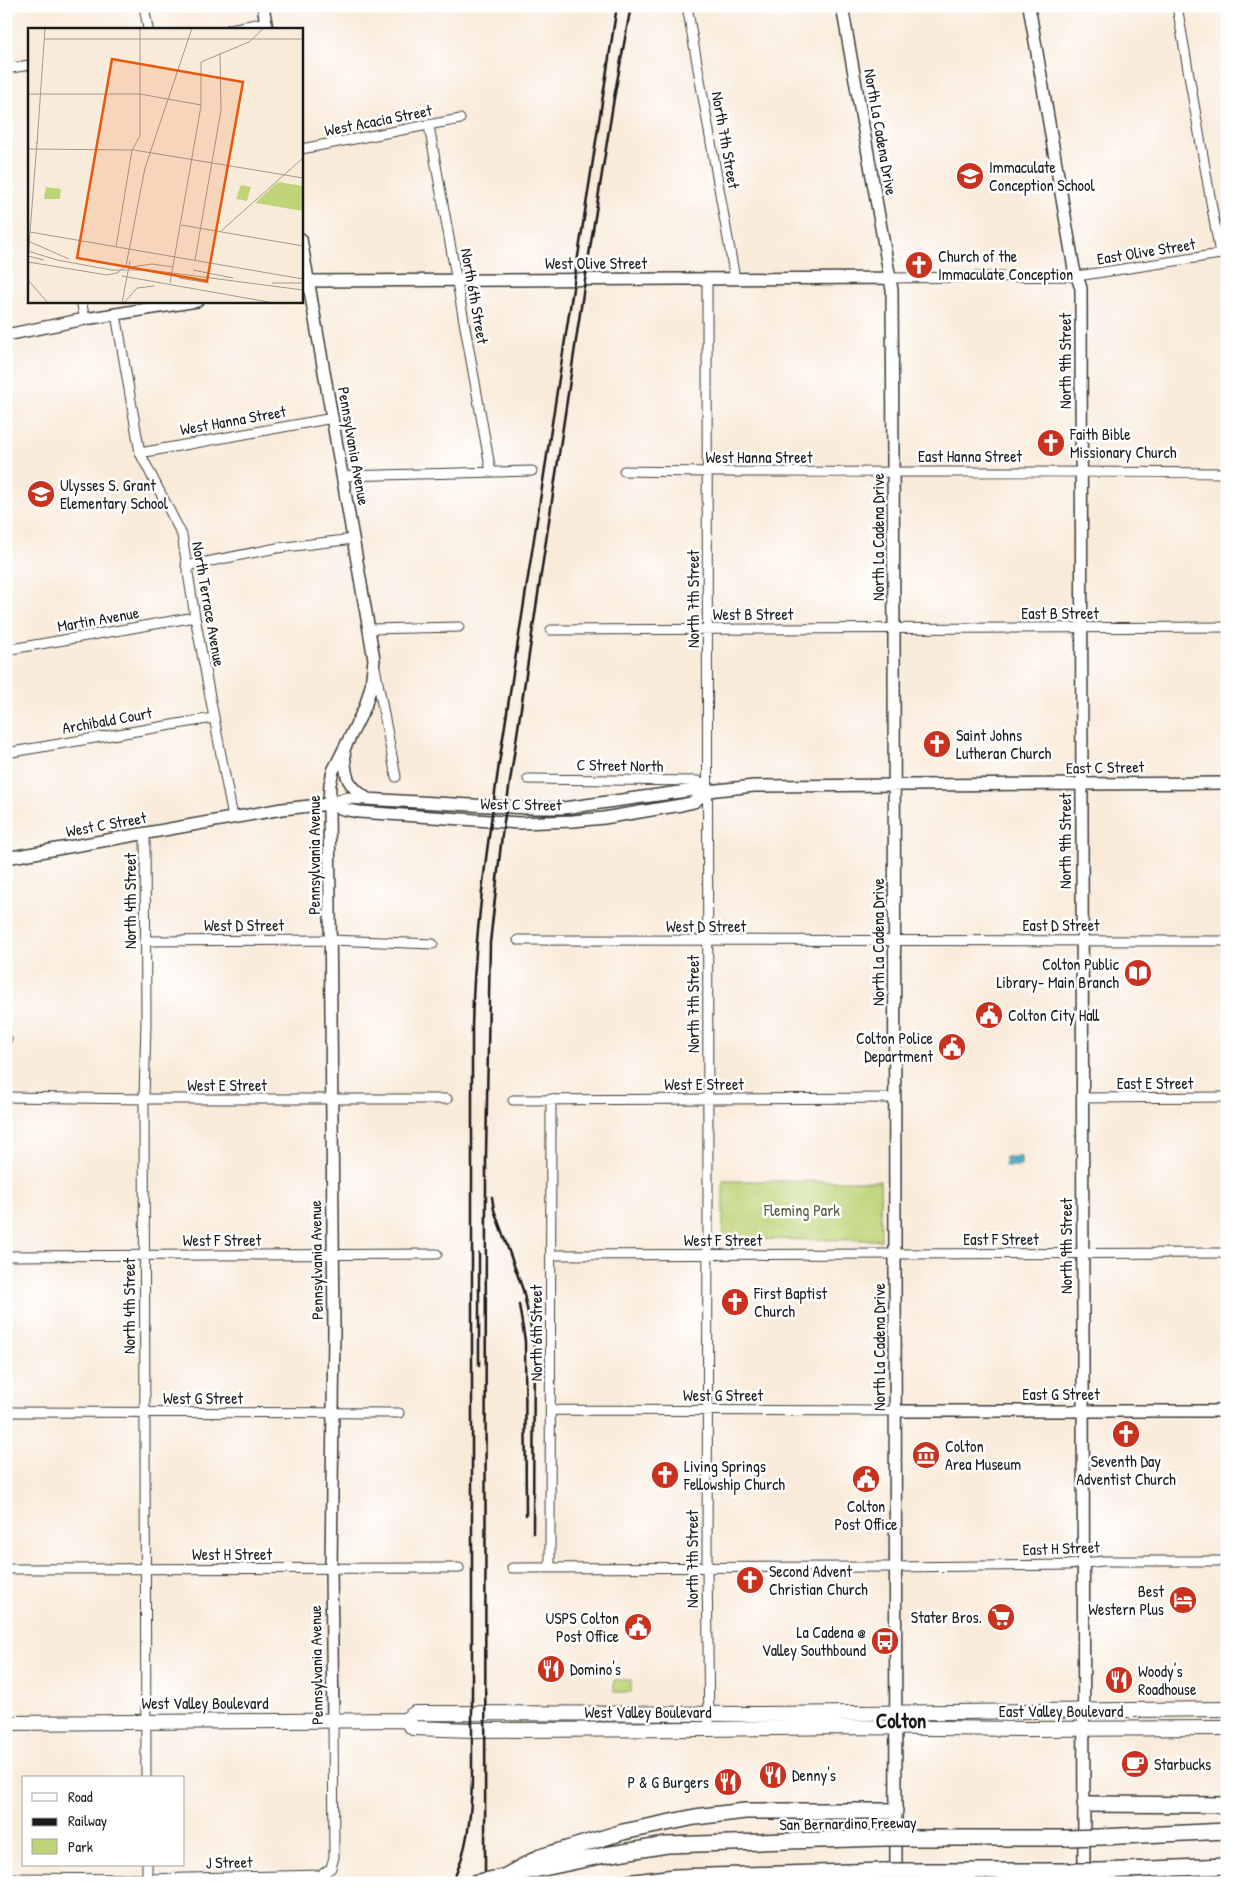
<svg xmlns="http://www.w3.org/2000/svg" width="1233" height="1889" font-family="'Patrick Hand',sans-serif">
<rect width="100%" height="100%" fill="#fff"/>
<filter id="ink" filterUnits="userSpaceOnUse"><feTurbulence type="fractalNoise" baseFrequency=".02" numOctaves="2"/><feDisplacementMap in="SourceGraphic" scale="10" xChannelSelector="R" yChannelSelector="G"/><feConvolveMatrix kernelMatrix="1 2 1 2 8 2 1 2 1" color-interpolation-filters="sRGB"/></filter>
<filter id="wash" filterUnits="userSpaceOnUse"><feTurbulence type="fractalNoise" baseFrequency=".0096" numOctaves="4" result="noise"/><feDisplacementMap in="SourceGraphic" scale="20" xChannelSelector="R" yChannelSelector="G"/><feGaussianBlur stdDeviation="1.12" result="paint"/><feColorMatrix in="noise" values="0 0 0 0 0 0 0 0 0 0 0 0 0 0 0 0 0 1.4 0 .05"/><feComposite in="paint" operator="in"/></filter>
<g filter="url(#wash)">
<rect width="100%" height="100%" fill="#f9ebda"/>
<!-- green -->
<path fill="#bfd478" stroke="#6e784a" d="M723 1181H880L881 1240 723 1239Z
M614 1680H631V1692H614Z"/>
<!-- water -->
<path fill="#45acc4" stroke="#306470" d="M1005 1157H1021V1166H1005Z"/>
</g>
<g filter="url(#ink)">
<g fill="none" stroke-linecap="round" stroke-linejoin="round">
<defs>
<path id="street" d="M144 6 148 29
M687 6 735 279
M1177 6 1220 254
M230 29 266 22
M6 69 29 65
M429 126 491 472
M301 149 460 119
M891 278 1077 276 1227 253
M707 279 708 1213 707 1566 709 1729
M81 301 85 319
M116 314 140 453 182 535 195 617 233 818
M140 453 333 418
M624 471C825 474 1026 470 1227 473
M343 476 532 471
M186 566 277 548 354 539
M369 629 459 627
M551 630 1227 627
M6 650 195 617
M375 667 396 777
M6 753 213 718
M528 779 698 781 708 791
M145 834 146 1022 144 1099 146 1778
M518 940 1227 941
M145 941 330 940 433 944
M6 1039H7
M6 1097 144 1099H447
M1082 1098 1227 1097
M513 1100 895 1098
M551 1255 1227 1253
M6 1256 437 1254
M551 1410 895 1411
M6 1412 399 1413
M512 1568 896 1567 1068 1565 1103 1561H1227
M550 1568 551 1099
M6 1569 459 1568
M147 1865V1879
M6 1878 147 1879 321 1875 331 1868 334 1857 333 1721"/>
<path id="secondary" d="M263 6 267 29
M842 6 892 290 894 628 896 1883
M1029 6 1074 269 1081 288 1084 1883
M301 239 374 659 371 686 365 707 333 771 330 784 329 804 334 1331 331 1568 333 1721
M302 281 891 278
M6 335 85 319 197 301
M344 750C346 776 344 782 366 798
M329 804 343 809 359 812 519 823 573 821 604 818 681 805 694 802 708 791
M6 858 282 809 329 804 347 798 527 808H564L694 790 708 791 754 786 1227 783
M895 1411H1227"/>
<path id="primary" d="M405 1720 413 1728 473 1730 709 1729 845 1727 1026 1729 1227 1728
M6 1723 405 1720 415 1713 762 1714 1227 1709"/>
<path id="highway" d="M1085 1804 1227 1805
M1100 1837 1227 1831
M911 1838H1067
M908 1871H1067
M1100 1871 1227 1866
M520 1873 605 1855 667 1845 883 1838
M504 1877 540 1857 623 1832 695 1817 745 1811H895
M627 1883 675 1877 884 1871"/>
</defs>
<!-- street casing -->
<use href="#street" stroke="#3d3b38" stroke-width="11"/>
<!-- secondary casing -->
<use href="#secondary" stroke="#3d3b38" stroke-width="14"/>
<!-- primary casing -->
<use href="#primary" stroke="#3d3b38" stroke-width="16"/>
<!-- highway casing -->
<use href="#highway" stroke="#3d3b38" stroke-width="18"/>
<!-- street -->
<use href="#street" stroke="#fff" stroke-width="9"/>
<!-- secondary -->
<use href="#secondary" stroke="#fff" stroke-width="11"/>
<!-- primary -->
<use href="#primary" stroke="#fff" stroke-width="14"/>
<!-- highway -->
<use href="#highway" stroke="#fff" stroke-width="15"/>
<!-- rail -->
<path stroke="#1c1c1c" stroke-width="2.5" d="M492 1197 494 1210 523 1290 534 1341 533 1533
M479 1253V1366
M519 1305 525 1341 526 1515
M452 1883C468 1850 471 1816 472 1780V1028C474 937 487 848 500 757L617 6
M485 1883 486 1155 490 943 502 835 585 280 614 98 631 6"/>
<defs>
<path id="highway-bridge" d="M883 1838H911
M1067 1838 1100 1837
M884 1871H908
M1067 1871H1100
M473 1883 504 1877"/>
</defs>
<!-- highway-bridge casing -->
<use href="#highway-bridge" stroke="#3d3b38" stroke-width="18" stroke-linecap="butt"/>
<!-- highway-bridge -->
<use href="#highway-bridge" stroke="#fff" stroke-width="15"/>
</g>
</g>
<!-- icons -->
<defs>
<symbol id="school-disc" viewBox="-11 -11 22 22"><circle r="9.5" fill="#c8321e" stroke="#fff"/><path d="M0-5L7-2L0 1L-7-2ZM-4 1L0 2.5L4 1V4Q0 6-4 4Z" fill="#fff"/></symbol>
<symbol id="church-disc" viewBox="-11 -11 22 22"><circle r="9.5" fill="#c8321e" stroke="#fff"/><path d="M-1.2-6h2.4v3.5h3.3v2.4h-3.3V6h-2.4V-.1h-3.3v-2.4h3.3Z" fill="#fff"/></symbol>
<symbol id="library-disc" viewBox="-11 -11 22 22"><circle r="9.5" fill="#c8321e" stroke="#fff"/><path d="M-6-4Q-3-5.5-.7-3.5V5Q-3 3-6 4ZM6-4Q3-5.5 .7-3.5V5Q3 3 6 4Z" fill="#fff"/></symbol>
<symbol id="civic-disc" viewBox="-11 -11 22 22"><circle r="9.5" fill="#c8321e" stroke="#fff"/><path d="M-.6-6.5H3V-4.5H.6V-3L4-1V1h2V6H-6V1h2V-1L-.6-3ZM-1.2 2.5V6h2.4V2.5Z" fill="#fff"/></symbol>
<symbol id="museum-disc" viewBox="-11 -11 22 22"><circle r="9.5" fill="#c8321e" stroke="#fff"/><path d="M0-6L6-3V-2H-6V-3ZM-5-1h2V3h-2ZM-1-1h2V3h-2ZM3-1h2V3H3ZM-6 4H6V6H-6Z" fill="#fff"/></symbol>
<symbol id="hotel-disc" viewBox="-11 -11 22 22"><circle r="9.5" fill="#c8321e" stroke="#fff"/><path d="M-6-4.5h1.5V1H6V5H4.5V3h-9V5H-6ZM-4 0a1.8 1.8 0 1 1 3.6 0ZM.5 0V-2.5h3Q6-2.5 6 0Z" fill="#fff"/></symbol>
<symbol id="supermarket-disc" viewBox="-11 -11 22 22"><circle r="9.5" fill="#c8321e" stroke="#fff"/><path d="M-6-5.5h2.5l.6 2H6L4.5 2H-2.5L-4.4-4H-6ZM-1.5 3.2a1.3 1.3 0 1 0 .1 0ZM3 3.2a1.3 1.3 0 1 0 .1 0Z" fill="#fff"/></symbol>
<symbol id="bus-disc" viewBox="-11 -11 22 22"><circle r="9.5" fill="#c8321e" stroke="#fff"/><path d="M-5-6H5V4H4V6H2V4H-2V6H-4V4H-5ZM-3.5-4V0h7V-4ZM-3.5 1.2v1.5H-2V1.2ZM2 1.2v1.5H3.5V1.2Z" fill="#fff"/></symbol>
<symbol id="restaurant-disc" viewBox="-11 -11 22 22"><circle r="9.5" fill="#c8321e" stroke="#fff"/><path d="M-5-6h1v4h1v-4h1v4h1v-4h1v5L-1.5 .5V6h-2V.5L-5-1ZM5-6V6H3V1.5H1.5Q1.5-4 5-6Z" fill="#fff"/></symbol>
<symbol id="cafe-disc" viewBox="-11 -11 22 22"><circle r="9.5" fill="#c8321e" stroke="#fff"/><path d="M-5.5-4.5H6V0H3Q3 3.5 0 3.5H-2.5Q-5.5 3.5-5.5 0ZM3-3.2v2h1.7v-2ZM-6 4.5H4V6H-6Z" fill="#fff"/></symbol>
</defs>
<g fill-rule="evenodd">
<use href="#school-disc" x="954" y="160" width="32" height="32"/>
<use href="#church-disc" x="903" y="249" width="32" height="32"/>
<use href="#church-disc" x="1035" y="427" width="32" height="32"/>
<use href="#school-disc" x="25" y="478" width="32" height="32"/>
<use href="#church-disc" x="921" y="728" width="32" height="32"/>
<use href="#library-disc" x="1122" y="957" width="32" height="32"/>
<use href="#civic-disc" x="973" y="999" width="32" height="32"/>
<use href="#civic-disc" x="936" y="1031" width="32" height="32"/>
<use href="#church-disc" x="719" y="1286" width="32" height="32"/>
<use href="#church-disc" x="1110" y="1418" width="32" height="32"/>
<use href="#museum-disc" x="910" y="1439" width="32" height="32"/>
<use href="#church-disc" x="649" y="1459" width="32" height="32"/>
<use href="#civic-disc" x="850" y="1463" width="32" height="32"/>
<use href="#church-disc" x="734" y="1564" width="32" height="32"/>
<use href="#hotel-disc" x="1167" y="1584" width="32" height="32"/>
<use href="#supermarket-disc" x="985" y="1601" width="32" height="32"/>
<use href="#civic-disc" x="622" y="1611" width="32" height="32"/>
<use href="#bus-disc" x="869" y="1625" width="32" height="32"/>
<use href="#restaurant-disc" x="535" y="1653" width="32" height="32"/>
<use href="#restaurant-disc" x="1103" y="1664" width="32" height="32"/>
<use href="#cafe-disc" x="1119" y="1748" width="32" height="32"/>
<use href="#restaurant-disc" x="757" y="1759" width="32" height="32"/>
<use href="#restaurant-disc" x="712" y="1766" width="32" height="32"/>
</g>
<g text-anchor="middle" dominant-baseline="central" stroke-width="5" stroke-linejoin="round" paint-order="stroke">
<!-- street labels -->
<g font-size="16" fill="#1c1c1c" stroke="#fff">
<text transform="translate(378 120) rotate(-11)">West Acacia Street</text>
<text transform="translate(881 132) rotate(80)">North La Cadena Drive</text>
<text transform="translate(726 140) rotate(80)">North 7th Street</text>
<text transform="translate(1146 251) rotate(-9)">East Olive Street</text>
<text x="596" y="263">West Olive Street</text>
<text transform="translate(475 296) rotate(80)">North 6th Street</text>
<text transform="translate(1065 361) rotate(-90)">North 9th Street</text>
<text transform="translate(233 420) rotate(-10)">West Hanna Street</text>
<text transform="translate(354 446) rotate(80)">Pennsylvania Avenue</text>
<text x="970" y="456">East Hanna Street</text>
<text x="759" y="457">West Hanna Street</text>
<text transform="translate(878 537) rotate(-90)">North La Cadena Drive</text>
<text transform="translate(693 599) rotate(-90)">North 7th Street</text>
<text transform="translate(209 604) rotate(80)">North Terrace Avenue</text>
<text x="1060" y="613">East B Street</text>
<text x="753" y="614">West B Street</text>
<text transform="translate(98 619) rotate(-10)">Martin Avenue</text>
<text transform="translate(107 720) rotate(-10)">Archibald Court</text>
<text transform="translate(620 765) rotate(1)">C Street North</text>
<text transform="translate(1105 767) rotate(-1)">East C Street</text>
<text transform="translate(521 804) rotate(1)">West C Street</text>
<text transform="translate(106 824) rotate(-10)">West C Street</text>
<text transform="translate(1065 841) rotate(-90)">North 9th Street</text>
<text transform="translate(314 855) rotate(-90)">Pennsylvania Avenue</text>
<text transform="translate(130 901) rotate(-90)">North 4th Street</text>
<text x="244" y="925">West D Street</text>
<text x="1061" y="925">East D Street</text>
<text x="706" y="926">West D Street</text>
<text transform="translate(878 942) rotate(-90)">North La Cadena Drive</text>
<text transform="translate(693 1004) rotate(-90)">North 7th Street</text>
<text x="1155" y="1083">East E Street</text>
<text x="704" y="1084">West E Street</text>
<text x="227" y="1085">West E Street</text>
<text x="1001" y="1239">East F Street</text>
<text x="222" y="1240">West F Street</text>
<text x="723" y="1240">West F Street</text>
<text transform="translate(1066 1246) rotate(-90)">North 9th Street</text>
<text transform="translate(316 1260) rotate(-91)">Pennsylvania Avenue</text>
<text transform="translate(129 1306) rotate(-90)">North 4th Street</text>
<text transform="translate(536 1333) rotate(-90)">North 6th Street</text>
<text transform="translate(879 1347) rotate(-90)">North La Cadena Drive</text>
<text x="1061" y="1394">East G Street</text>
<text x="723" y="1395">West G Street</text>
<text x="203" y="1398">West G Street</text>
<text transform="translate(1061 1548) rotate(-2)">East H Street</text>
<text x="232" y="1554">West H Street</text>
<text transform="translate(692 1559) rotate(-90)">North 7th Street</text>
<text transform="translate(316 1665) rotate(-91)">Pennsylvania Avenue</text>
<text x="205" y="1703">West Valley Boulevard</text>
<text x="1061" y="1711">East Valley Boulevard</text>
<text x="648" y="1712">West Valley Boulevard</text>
<text transform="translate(848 1823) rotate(-1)">San Bernardino Freeway</text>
<text transform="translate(229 1862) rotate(-1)">J Street</text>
</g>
<!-- poi labels -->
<g font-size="16" fill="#1c1c1c" stroke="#fff" text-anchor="start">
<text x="989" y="167">Immaculate<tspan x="989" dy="18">Conception School</tspan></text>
<text x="938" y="256">Church of the<tspan x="938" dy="18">Immaculate Conception</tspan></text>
<text x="1070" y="434">Faith Bible<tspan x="1070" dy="18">Missionary Church</tspan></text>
<text x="60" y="485">Ulysses S. Grant<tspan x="60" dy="18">Elementary School</tspan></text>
<text x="956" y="735">Saint Johns<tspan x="956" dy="18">Lutheran Church</tspan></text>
<text x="1119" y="964" text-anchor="end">Colton Public<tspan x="1119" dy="18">Library- Main Branch</tspan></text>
<text x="1008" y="1015">Colton City Hall</text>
<text x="933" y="1038" text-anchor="end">Colton Police<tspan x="933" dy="18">Department</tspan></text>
<text x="754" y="1293">First Baptist<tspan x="754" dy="18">Church</tspan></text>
<text x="945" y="1446">Colton<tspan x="945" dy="18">Area Museum</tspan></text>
<text x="1126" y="1461" text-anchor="middle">Seventh Day<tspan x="1126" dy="18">Adventist Church</tspan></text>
<text x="684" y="1466">Living Springs<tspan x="684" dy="18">Fellowship Church</tspan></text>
<text x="866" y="1506" text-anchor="middle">Colton<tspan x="866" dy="18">Post Office</tspan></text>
<text x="769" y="1571">Second Advent<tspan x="769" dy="18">Christian Church</tspan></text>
<text x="1164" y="1591" text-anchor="end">Best<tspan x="1164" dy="18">Western Plus</tspan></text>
<text x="982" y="1617" text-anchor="end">Stater Bros.</text>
<text x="619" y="1618" text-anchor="end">USPS Colton<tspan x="619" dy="18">Post Office</tspan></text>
<text x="866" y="1632" text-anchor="end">La Cadena @<tspan x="866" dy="18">Valley Southbound</tspan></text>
<text x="570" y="1669">Domino's</text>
<text x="1138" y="1671">Woody's<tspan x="1138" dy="18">Roadhouse</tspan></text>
<text x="1154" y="1764">Starbucks</text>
<text x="792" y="1775">Denny's</text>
<text x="709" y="1782" text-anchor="end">P &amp; G Burgers</text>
</g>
<!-- park labels -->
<g font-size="16" fill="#555c3c" stroke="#fff">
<text x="802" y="1210">Fleming Park</text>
</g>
<!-- district labels -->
<g font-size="21" font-weight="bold" fill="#1c1c1c" stroke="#fff">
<text x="901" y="1720">Colton</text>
</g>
</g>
<!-- overview -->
<g transform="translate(28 28)">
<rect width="275" height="275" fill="#f9ebda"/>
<path d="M250 154 275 158V183L227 175ZM213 157 223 159 219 173 208 171ZM18 159 33 161 32 171H16Z" fill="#bfd478"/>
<path fill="none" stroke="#a1988e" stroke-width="1" d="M16 11H275M173 34 221 14 236 0M0 66H112L173 77M9 116 17 0M0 121 106 122 275 150M153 197 275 218M2 204 275 251M2 204 9 114M192 204 275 130M0 213 41 231M88 219 104 122 112 108V0M0 223 29 232 84 242H121L275 262M0 228 16 232M167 232 193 82 192 25M0 234 79 247 89 245 98 238 117 140 164 0M0 235 2 204M103 239 124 236 145 239M165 242 205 250M94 248 246 275M151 250 181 255M0 252 20 275M142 255 173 78V34M244 255H275M94 275 102 233M96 275 109 260 126 258"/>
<path fill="#e8590c" fill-opacity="0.15" stroke="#e8590c" stroke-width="2.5" d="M84 31 215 54 179 253 49 230Z"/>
<rect width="275" height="275" fill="none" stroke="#1c1c1c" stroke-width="2.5"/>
</g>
<!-- margin -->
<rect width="1233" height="1889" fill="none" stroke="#fff" stroke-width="25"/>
<!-- legend -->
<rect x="22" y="1776" width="162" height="90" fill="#ffffff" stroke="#a4a4a4"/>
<rect x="32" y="1793" width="25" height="8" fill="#ffffff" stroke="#a4a4a4"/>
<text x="68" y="1802" font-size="15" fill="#1c1c1c">Road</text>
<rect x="32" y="1818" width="25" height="8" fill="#1c1c1c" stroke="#a4a4a4"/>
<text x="68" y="1826" font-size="15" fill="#1c1c1c">Railway</text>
<rect x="32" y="1839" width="25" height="15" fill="#bfd478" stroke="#a4a4a4"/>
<text x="68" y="1852" font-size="15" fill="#1c1c1c">Park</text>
</svg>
